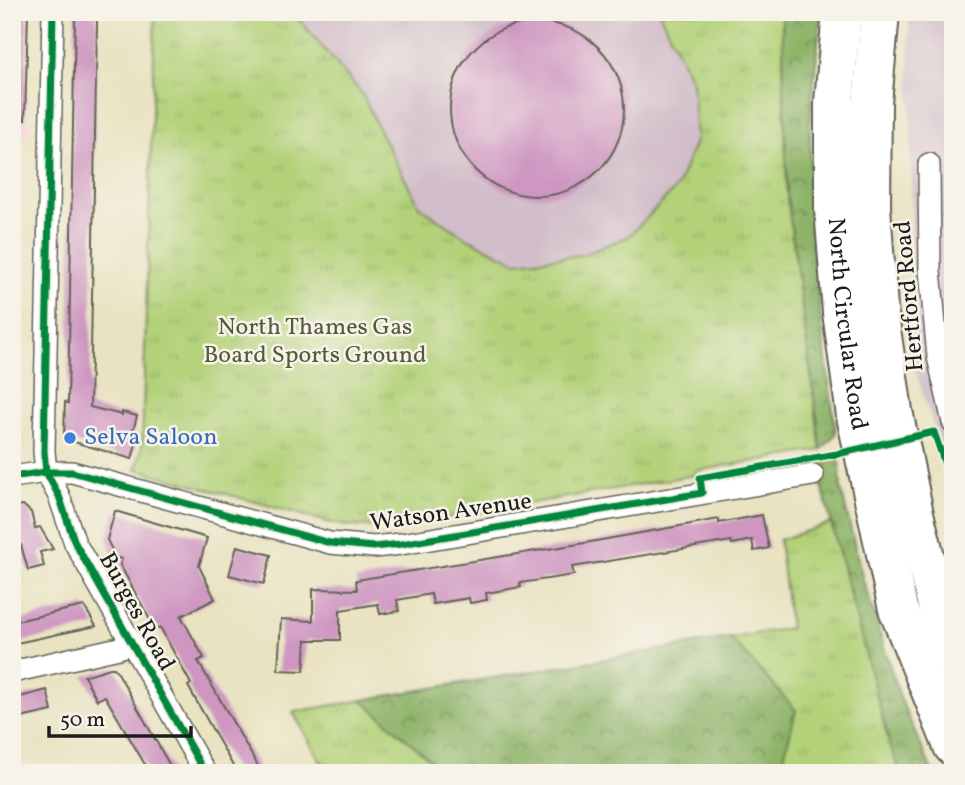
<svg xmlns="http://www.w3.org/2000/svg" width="965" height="785" font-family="Vollkorn,serif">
<defs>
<pattern id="grass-tufts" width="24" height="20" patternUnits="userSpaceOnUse" patternTransform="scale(1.75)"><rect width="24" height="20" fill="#b2d178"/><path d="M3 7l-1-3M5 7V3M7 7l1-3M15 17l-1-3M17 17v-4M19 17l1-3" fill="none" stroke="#98b367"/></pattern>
<pattern id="forest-crowns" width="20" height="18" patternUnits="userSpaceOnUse" patternTransform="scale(1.75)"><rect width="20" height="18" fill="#8db368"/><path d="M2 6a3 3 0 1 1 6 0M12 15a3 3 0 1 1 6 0" fill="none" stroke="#729155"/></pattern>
</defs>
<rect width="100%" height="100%" fill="#f7f3e8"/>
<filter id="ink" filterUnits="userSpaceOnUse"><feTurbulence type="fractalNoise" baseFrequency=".0143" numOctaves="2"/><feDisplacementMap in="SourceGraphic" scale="14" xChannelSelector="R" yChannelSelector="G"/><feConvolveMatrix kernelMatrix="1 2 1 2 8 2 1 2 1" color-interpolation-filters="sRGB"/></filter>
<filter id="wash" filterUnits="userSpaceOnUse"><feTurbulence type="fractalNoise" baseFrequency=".00686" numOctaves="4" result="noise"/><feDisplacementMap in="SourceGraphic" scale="28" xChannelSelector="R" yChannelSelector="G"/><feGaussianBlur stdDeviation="1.57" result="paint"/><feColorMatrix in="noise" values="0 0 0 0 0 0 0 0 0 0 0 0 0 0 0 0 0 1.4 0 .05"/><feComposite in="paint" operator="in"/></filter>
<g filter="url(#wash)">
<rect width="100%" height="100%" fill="#e9e3c2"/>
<!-- built -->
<path fill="#f6cfd7" d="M12 122H31V135H12Z"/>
<!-- industrial -->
<path fill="#d1bdc9" d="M293 12H659L692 82 696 139 677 187 628 237 582 255 516 262 465 237 420 207 380 132 363 95Z
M912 12H953V485L914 367 909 22Z"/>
<!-- grass -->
<path fill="url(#grass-tufts)" stroke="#67764a" stroke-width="2" d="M155 12H293L363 95 380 132 420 207 465 237 516 262 582 255 628 237 677 187 696 139 692 82 659 12H782L787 195 821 450 695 471V475L405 525C381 527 359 528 335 524L136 469 142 447Z
M831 523 891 750 902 773H327L293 712 790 628 779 540Z"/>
<!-- forest -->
<path fill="url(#forest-crowns)" stroke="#546842" stroke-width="2" d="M782 12H821L810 122 811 223 822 330 836 434 821 450 787 195Z
M839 457 841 489 863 580 900 698 933 773H902L891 750 815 460Z
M730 638 796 710 780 773H445L362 700Z"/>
<g id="blocks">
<!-- building -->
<path fill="#ce96c1" d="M12 12H28L25 120H12Z
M75 12H96L97 23 90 407 122 415V412L137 416 132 435 138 436 132 459 64 439 65 402 68 403Z
M450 109a87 87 0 1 1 174 0a87 87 0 1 1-174 0Z
M23 505 31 512 35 528 40 527 53 549 40 552 44 566 28 570 21 545 12 546V507Z
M115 511 207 538 199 566 215 599 181 616 204 658 198 661 262 773H237L188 686 191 684 160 627 155 629 120 565 122 559 110 556 112 550 107 540Z
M762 515 769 548 754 551 752 540 732 544 731 541 572 567 574 575 520 583 521 587 486 593 487 600 470 603 469 598 433 604 431 594 397 600 399 611 380 614 378 604 340 610V640H306L304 671 278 670 281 619 313 621V589L357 590 356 580 579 544 719 519V523Z
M237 546 271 555 264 584 229 575Z
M84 606 96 626 12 644V622Z
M110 668H114L118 673 174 773H150L105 696 97 700 84 676Z
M47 690 52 711 12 720V699Z"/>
</g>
</g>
<g filter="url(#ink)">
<use href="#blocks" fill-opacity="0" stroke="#646256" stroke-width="2"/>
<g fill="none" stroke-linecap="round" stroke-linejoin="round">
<defs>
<path id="street" d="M53 12 44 451 46 472 59 496 75 543 205 773
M929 164 930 270 938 357 953 422
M12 477 46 472H72L330 543 374 547 401 544 813 475
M12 672 119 648 130 642"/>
<g id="highway">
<path id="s1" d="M842 12 834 102V208L842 312 856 416 898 609 953 746"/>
<path d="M880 12 872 103 871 206 878 309 893 411 914 514 943 628 953 652"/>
</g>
</defs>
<!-- street casing -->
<use href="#street" stroke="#646256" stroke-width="24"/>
<!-- highway casing -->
<use href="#highway" stroke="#646256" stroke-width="42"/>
<!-- street -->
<use href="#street" stroke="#fff" stroke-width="21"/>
<!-- highway -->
<use href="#highway" stroke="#fff" stroke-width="38"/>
<defs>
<path id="cycleway" d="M53 12 44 451 46 472 59 496 75 543 205 773
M12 477 46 472H72L330 543 374 547 401 544 702 493 700 478 837 454 934 432 953 488"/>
</defs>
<!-- cycleway casing -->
<use href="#cycleway" stroke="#f7f3e8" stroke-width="11"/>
<!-- cycleway -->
<use href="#cycleway" stroke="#00873e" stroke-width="7"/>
</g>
</g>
<!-- markers -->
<circle fill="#3f7fe0" stroke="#f7f3e8" stroke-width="2.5" cx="70" cy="438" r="7"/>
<g text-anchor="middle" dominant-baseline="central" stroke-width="5" stroke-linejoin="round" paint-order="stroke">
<!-- street labels -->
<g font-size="24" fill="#1c1c1c" stroke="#f7f3e8">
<text transform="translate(910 296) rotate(-95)">Hertford Road</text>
<text stroke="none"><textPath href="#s1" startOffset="313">North Circular Road</textPath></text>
<text transform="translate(451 513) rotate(-8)">Watson Avenue</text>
<text transform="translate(136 612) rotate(61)">Burges Road</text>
</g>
<!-- park labels -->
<g font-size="24" fill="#505b3c" stroke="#f7f3e8">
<text x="315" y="328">North Thames Gas<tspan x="315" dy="28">Board Sports Ground</tspan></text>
</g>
<!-- shop labels -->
<g font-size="24" fill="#366cbe" stroke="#f7f3e8" text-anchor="start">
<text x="84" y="438">Selva Saloon</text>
</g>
</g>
<!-- margin -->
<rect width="965" height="785" fill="none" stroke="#f7f3e8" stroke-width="42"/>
<!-- scale -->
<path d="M49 726v10h142v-10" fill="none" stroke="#1c1c1c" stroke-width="3.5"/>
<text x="60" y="726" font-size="21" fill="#1c1c1c" stroke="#f7f3e8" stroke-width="5" paint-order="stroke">50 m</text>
</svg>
